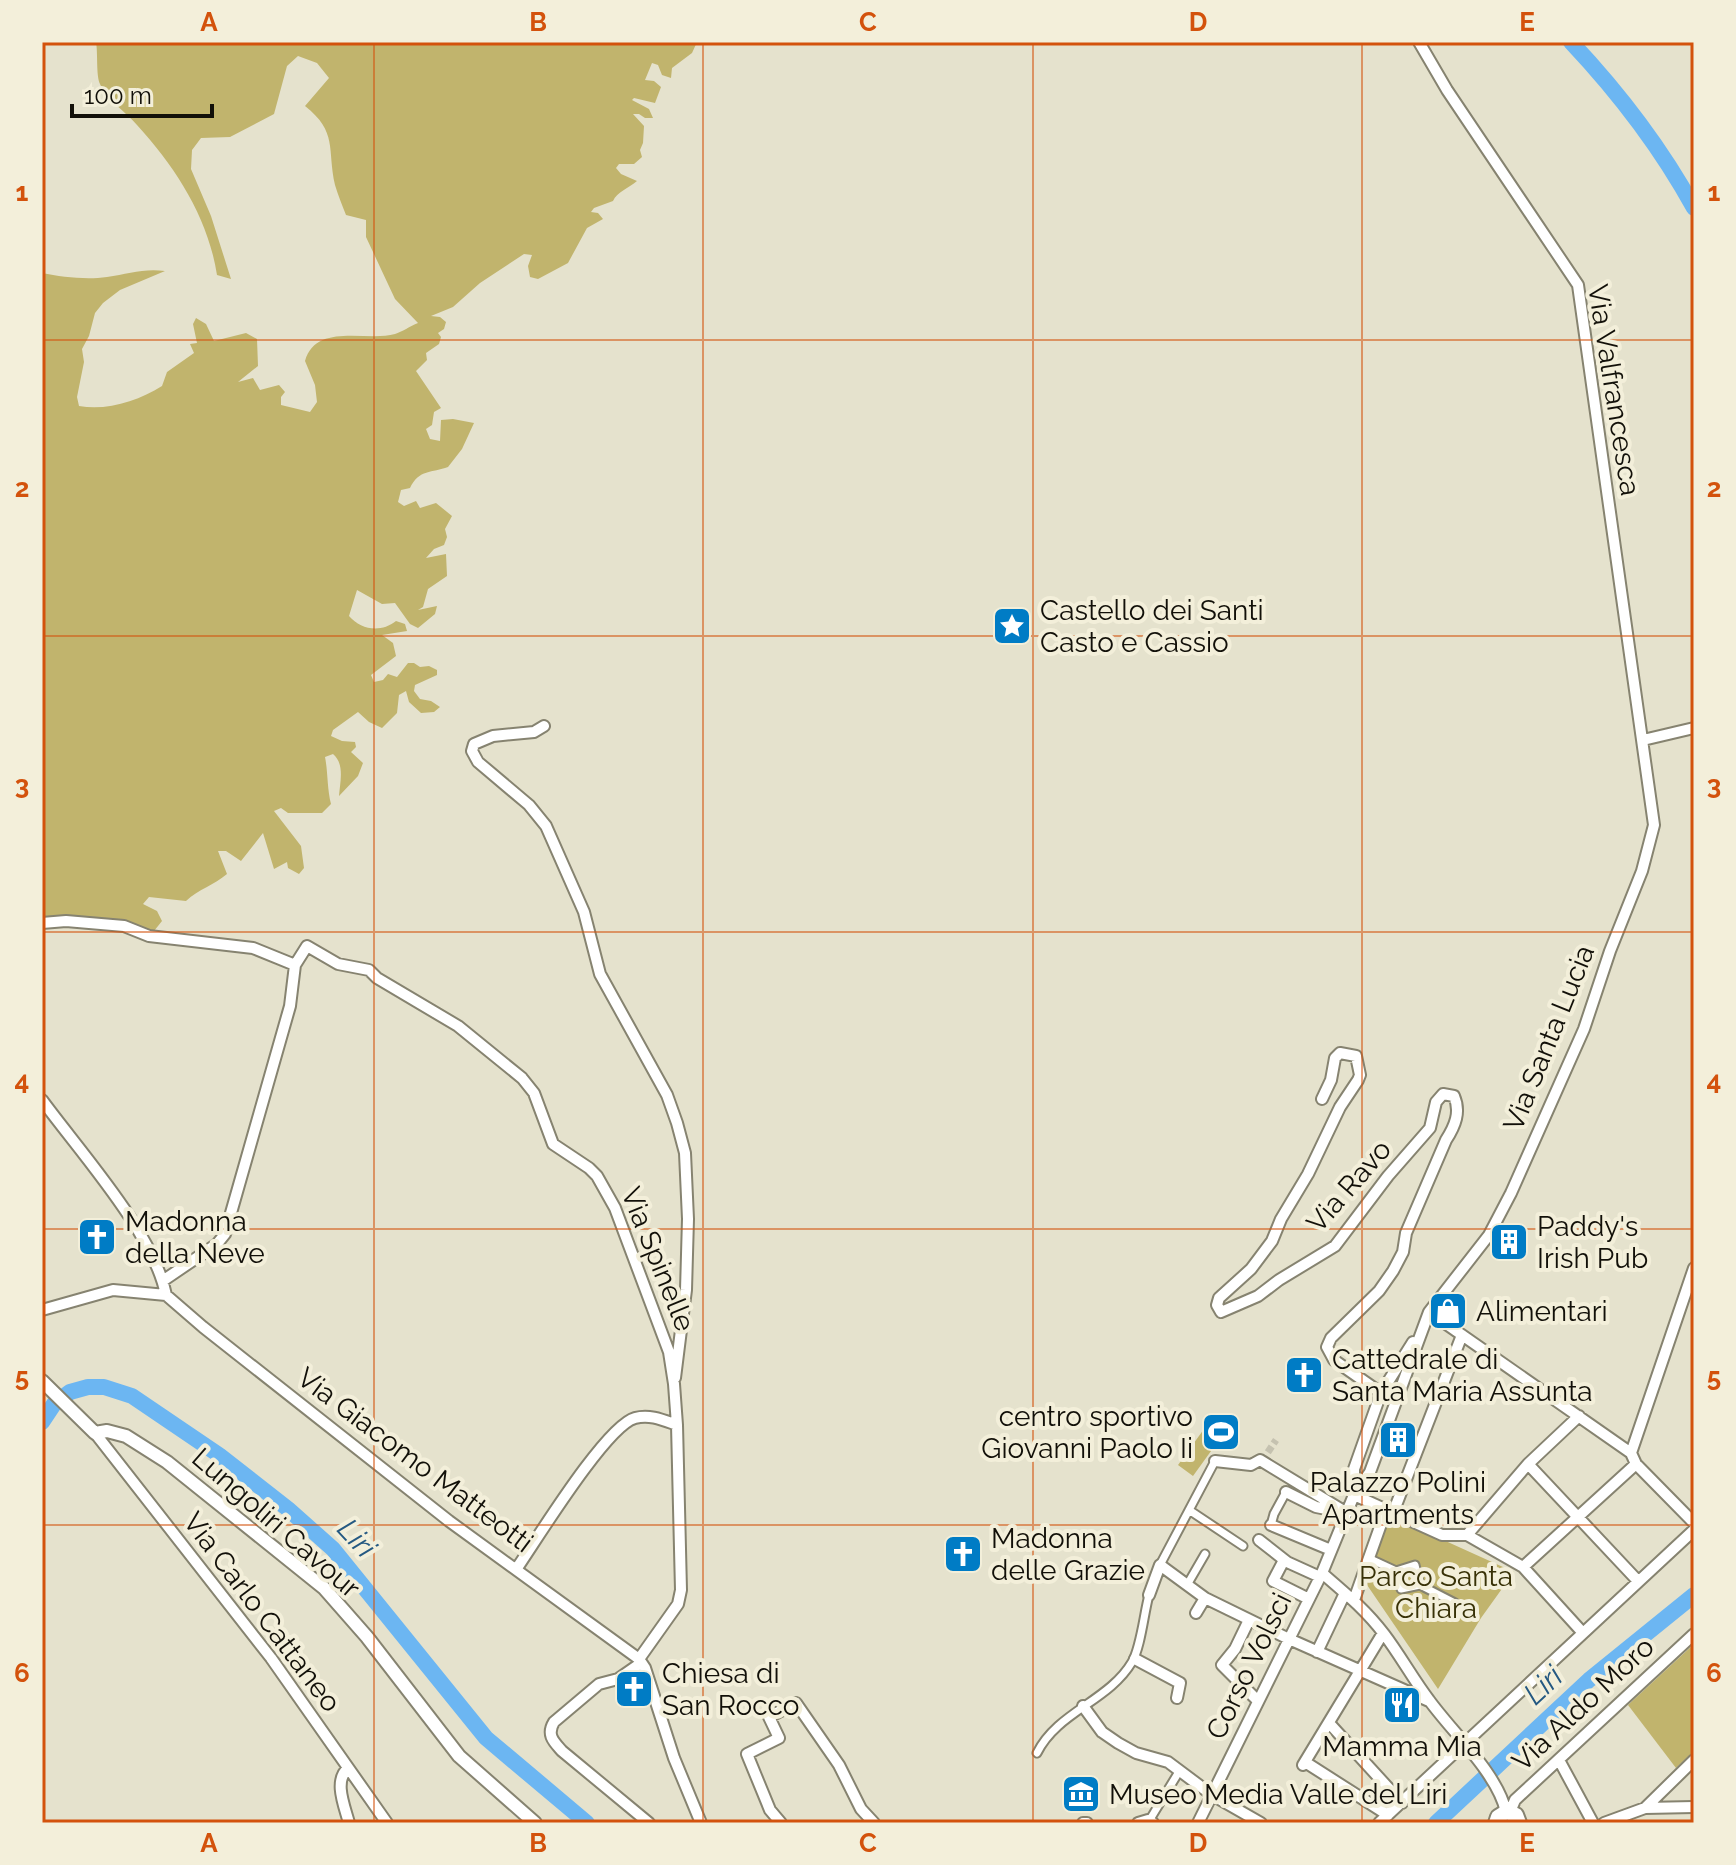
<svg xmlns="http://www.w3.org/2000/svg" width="1736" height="1865" font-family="Raleway,sans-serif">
<rect width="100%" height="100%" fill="#e5e2cd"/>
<!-- green -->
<path fill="#c1b46d" d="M96 42H697L692 53 672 68 671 78 662 75 658 65 652 63 645 80 654 81 661 87 655 103 634 98 632 100 649 109 653 118H645L639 114H633L644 126 643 143 640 150 642 157 634 164H619L616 168 621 174 637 181C629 188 617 192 613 201L594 208 591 212 598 213 603 219 587 228 568 263 538 279 530 277 528 266 532 255 524 254 480 283 453 307 431 316 440 317 446 322 444 329 438 333 441 337 439 344 426 353 427 360 416 371 441 408 434 412 432 425 426 429 430 439 440 441 441 420 453 419 474 423 462 449 448 467C432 473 419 469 410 488L401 490 398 502 404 506 416 501 420 508 436 503 452 516 445 529 447 537 444 545 434 549 426 558 446 554 447 576 428 589 423 607 418 610 437 606 435 614 418 628 410 624 395 603 382 604 357 590 349 616C361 630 381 633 396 621L405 624 407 631 382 635 393 643 396 656 371 675 374 682 383 680 388 674 397 677 408 663H414L420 667 429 666 437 670V675L415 685 414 691 420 699 431 701 440 707 434 712 421 713 409 702 406 691 399 695 397 713 382 728 369 722 358 712 333 730 331 736 342 741 355 742 356 747 351 752 363 763 358 776 339 796C340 782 345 764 333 754L325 757C328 772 327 788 331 804L322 813H288L281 808 274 811 301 846 304 868 299 874 288 868 287 862 274 869 263 833 241 861 226 851H218L227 874C214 885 199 889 186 901L149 897 143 904 157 911 162 921 154 931C118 919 80 918 42 918V273C62 277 86 280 107 277 128 274 144 268 165 271L120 290 103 303 95 313 89 336 82 349 84 362 77 397 79 406C107 411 138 401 162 386L167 372 194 353 190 344 197 343 193 324 196 318 206 324 214 341 246 333 257 339 258 366 238 382 253 378 260 390 279 385 285 392 281 397V405L310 412 317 402 315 385 305 361C316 322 367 342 395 334 402 332 410 326 418 323L395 299 366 237V220L346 215C342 205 338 195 335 185 327 149 338 132 305 106L329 78 317 63 298 56 287 66 274 114 230 137 201 138 192 150 191 169 211 216 231 279 217 275C208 217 176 168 137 125 126 112 106 99 100 84 96 76 98 53 96 42Z
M1204 1429 1219 1440 1193 1476 1178 1465Z
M1397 1519 1514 1572 1481 1618 1438 1689 1365 1582 1388 1522Z
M1694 1644V1751L1676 1768 1628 1705Z"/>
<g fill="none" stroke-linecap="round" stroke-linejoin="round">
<!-- river -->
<path stroke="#6cb6f2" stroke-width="16" d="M1571 42C1619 93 1660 146 1694 208
M42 1422 54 1404 70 1392 88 1387H104L132 1396 219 1455 288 1509 333 1549 486 1738 587 1823
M1436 1823 1589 1680 1694 1595"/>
<!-- pedestrian-tunnel -->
<path stroke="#c5c2b0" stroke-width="7" stroke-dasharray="7 3.5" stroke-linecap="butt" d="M1262 1461 1276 1440"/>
<defs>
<path id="pedestrian" d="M1189 1510 1243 1546
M1271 1525 1274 1514 1286 1492
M1368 1558 1396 1571 1415 1565 1420 1585
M1160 1565 1215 1461
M1396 1571 1401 1589 1420 1585 1455 1603
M1187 1585 1205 1554
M1037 1753C1057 1712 1109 1701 1132 1662 1141 1647 1144 1613 1149 1595
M1149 1821 1180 1770"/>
<path id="minor" d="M544 726 534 732 493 736 474 744 472 751 478 762 529 805 546 826 584 912 600 974 667 1095 677 1123 685 1153 688 1219 686 1290 675 1378
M1643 740 1694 728
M42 923 66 921 124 926 149 936 253 948 295 965 290 1006 225 1234 217 1244 164 1280
M295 965 307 946 338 964 369 970 377 978 458 1026 522 1078 534 1093 553 1144 589 1168 597 1176 615 1208 669 1352 674 1384 677 1425 681 1590 678 1604 639 1659
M1322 1099 1331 1080 1335 1058 1340 1053 1356 1056 1360 1075 1358 1080 1340 1107 1308 1174 1281 1219 1272 1241 1251 1269 1219 1298 1217 1305 1221 1312 1258 1296 1279 1280 1335 1246 1388 1176 1430 1128 1436 1102 1443 1094 1454 1096C1461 1112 1455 1126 1446 1140L1406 1233 1403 1252 1393 1271 1379 1291 1331 1338 1327 1347 1334 1360 1381 1393
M42 1100C80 1152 154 1233 166 1295
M166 1295 203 1327 449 1521 639 1659 645 1668 674 1758 701 1823
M42 1310 113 1290 166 1295
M1429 1312 1631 1453 1636 1464 1694 1523
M95 1433 271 1658 387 1823
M1631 1453 1694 1268
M1215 1461 1251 1465 1260 1460 1347 1513
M1528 1464 1637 1580
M1286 1492 1316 1507 1341 1512
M1354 1495 1442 1535H1467L1523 1567 1583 1633
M1354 1495V1469L1381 1393 1413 1342
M1393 1513 1462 1335
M1271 1525 1331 1550
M1467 1535 1528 1464 1579 1416
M1259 1540 1287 1562 1320 1577
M1284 1560 1273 1581 1309 1599
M1523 1567 1636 1464
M517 1568C537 1539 606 1426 635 1418 650 1414 663 1420 677 1425
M1322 1573C1344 1592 1366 1610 1384 1634 1400 1655 1413 1679 1429 1700 1452 1732 1498 1774 1506 1812
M1149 1595 1160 1565 1205 1598 1289 1639 1429 1701
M1354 1600 1386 1510
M1196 1613 1205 1598
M1249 1620 1235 1649 1222 1665 1258 1701
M1317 1652 1345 1593
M1135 1659 1180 1683 1177 1698
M641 1663 618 1679 599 1684 554 1722C546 1735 554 1742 562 1751L649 1823
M1083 1706 1102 1732 1118 1743 1136 1753 1168 1762 1212 1795 1261 1823
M1329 1723 1402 1803
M1559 1760 1593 1823
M1305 1762 1388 1815
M1303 1765 1383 1633
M348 1768C333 1781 345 1807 349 1823
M1645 1808 1694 1760
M1510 1812 1515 1800 1694 1634
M781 1823 770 1810 747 1754 779 1738 769 1717 796 1703 839 1765 861 1809 874 1823
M1083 1823H1087
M1138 1823 1148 1820 1153 1823
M1198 1823 1322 1573 1354 1495 1370 1472 1429 1312 1489 1235 1511 1193 1584 1029 1610 951 1642 871 1654 825 1578 285 1447 90 1419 42
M1379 1823 1694 1530
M1604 1823 1645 1808 1694 1807"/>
<path id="tertiary" d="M42 1381 95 1433 107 1431 126 1436 167 1462 324 1588 367 1637 459 1756 535 1823"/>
<path id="secondary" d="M1496 1823 1498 1817 1506 1812 1516 1815 1519 1823"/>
</defs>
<!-- pedestrian casing -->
<use href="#pedestrian" stroke="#868370" stroke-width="11"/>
<!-- minor casing -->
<use href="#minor" stroke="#868370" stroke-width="14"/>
<!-- tertiary casing -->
<use href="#tertiary" stroke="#868370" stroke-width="16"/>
<!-- secondary casing -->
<use href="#secondary" stroke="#868370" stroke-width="18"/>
<!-- pedestrian -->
<use href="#pedestrian" stroke="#fff" stroke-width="7"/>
<!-- minor -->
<use href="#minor" stroke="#fff" stroke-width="10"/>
<!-- tertiary -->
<use href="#tertiary" stroke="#fff" stroke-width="12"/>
<!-- secondary -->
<use href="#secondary" stroke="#fff" stroke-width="14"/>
</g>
<!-- grid -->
<path fill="none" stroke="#d3520c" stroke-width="2" stroke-opacity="0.55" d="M374 42V1823M703 42V1823M1033 42V1823M1362 42V1823M42 340H1694M42 636H1694M42 932H1694M42 1229H1694M42 1525H1694"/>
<!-- icons -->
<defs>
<symbol id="sight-square" viewBox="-11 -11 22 22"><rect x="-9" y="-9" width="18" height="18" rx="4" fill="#007cc5" stroke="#f3efda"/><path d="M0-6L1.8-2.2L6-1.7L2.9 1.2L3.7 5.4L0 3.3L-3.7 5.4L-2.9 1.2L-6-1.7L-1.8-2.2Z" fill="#fff"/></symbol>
<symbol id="church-square" viewBox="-11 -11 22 22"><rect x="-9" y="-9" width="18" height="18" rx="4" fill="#007cc5" stroke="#f3efda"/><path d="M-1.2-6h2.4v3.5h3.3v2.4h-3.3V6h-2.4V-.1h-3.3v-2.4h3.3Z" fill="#fff"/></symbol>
<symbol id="building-square" viewBox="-11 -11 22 22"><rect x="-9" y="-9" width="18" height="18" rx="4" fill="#007cc5" stroke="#f3efda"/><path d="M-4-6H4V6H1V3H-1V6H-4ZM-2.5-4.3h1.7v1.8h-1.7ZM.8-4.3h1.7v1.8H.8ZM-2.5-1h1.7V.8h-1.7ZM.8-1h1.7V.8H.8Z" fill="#fff"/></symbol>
<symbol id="shop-square" viewBox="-11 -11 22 22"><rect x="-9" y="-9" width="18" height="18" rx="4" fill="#007cc5" stroke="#f3efda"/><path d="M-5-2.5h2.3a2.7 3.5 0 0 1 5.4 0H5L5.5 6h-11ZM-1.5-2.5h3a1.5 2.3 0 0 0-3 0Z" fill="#fff"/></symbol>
<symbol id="stadium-square" viewBox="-11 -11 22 22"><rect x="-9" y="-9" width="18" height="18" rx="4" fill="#007cc5" stroke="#f3efda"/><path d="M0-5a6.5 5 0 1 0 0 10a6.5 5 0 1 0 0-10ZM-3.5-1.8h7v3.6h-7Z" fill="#fff"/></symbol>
<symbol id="restaurant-square" viewBox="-11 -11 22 22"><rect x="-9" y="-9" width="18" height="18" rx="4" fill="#007cc5" stroke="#f3efda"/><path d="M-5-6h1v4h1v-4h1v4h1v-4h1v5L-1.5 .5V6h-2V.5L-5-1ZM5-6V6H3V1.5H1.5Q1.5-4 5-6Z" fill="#fff"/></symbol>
<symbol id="museum-square" viewBox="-11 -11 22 22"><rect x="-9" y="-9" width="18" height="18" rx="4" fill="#007cc5" stroke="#f3efda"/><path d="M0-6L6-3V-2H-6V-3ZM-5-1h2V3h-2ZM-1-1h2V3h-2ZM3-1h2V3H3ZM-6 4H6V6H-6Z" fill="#fff"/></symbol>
</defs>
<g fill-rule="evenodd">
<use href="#sight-square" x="990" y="604" width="44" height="44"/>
<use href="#church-square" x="75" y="1215" width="44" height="44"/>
<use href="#building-square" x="1487" y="1220" width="44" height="44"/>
<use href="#shop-square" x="1426" y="1289" width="44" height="44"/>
<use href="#church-square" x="1282" y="1353" width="44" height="44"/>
<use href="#stadium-square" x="1199" y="1410" width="44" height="44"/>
<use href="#building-square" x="1376" y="1418" width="44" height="44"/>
<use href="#church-square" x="941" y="1532" width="44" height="44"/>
<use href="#church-square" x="612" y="1667" width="44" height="44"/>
<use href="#restaurant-square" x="1380" y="1683" width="44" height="44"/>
<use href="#museum-square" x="1059" y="1772" width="44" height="44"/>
</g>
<g text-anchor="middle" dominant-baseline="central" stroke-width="8" stroke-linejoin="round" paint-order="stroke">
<!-- street labels -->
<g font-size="28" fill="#121009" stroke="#f3efda">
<text transform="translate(1614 390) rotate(81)">Via Valfrancesca</text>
<text transform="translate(1549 1038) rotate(-68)">Via Santa Lucia</text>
<text transform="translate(1349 1186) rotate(-49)">Via Ravo</text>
<text transform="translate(658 1259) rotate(68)">Via Spinelle</text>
<text transform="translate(415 1460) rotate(37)">Via Giacomo Matteotti</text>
<text transform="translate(276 1523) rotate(41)">Lungoliri Cavour</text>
<text transform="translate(262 1612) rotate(53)">Via Carlo Cattaneo</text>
<text transform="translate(1249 1666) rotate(-64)">Corso Volsci</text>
<text transform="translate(1583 1704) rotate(-43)">Via Aldo Moro</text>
</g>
<!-- poi labels -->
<g font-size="28" fill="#121009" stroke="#f3efda" text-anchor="start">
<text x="1040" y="610">Castello dei Santi<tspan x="1040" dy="32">Casto e Cassio</tspan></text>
<text x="125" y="1221">Madonna<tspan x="125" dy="32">della Neve</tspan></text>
<text x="1537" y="1226">Paddy's<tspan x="1537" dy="32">Irish Pub</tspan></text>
<text x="1476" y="1311">Alimentari</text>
<text x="1332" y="1359">Cattedrale di<tspan x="1332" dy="32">Santa Maria Assunta</tspan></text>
<text x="1193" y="1416" text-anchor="end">centro sportivo<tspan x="1193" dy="32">Giovanni Paolo Ii</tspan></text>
<text x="1398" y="1482" text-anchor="middle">Palazzo Polini<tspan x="1398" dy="32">Apartments</tspan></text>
<text x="991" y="1538">Madonna<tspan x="991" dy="32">delle Grazie</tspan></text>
<text x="662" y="1673">Chiesa di<tspan x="662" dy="32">San Rocco</tspan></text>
<text x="1402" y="1746" text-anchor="middle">Mamma Mia</text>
<text x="1109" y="1794">Museo Media Valle del Liri</text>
</g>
<!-- park labels -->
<g font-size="28" fill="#383107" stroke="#f3efda">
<text x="1436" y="1576">Parco Santa<tspan x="1436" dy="32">Chiara</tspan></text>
</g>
<!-- water labels -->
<g font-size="30" font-style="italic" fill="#255982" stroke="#f3efda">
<text transform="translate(357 1538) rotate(47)">Liri</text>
<text transform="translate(1543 1685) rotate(-43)">Liri</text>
</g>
</g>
<!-- border -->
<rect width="1736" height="1865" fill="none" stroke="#f3efda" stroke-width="88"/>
<!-- scale -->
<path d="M72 104v12h140v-12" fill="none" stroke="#121009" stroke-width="4"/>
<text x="84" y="104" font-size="24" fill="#121009" stroke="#f3efda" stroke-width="6" paint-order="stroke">100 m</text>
<rect x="44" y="44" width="1648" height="1777" fill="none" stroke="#d3520c" stroke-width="3"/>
<g font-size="26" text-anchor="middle" font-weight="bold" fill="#d3520c">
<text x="209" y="31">A</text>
<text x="538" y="31">B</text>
<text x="868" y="31">C</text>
<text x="1198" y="31">D</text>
<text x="1527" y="31">E</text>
<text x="22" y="201">1</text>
<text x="1714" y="201">1</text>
<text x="22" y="497">2</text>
<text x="1714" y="497">2</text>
<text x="22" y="794">3</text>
<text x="1714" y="794">3</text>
<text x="22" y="1090">4</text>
<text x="1714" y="1090">4</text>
<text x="22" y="1386">5</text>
<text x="1714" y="1386">5</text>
<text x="22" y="1682">6</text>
<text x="1714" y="1682">6</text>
<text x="209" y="1852">A</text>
<text x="538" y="1852">B</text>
<text x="868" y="1852">C</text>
<text x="1198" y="1852">D</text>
<text x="1527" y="1852">E</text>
</g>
</svg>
